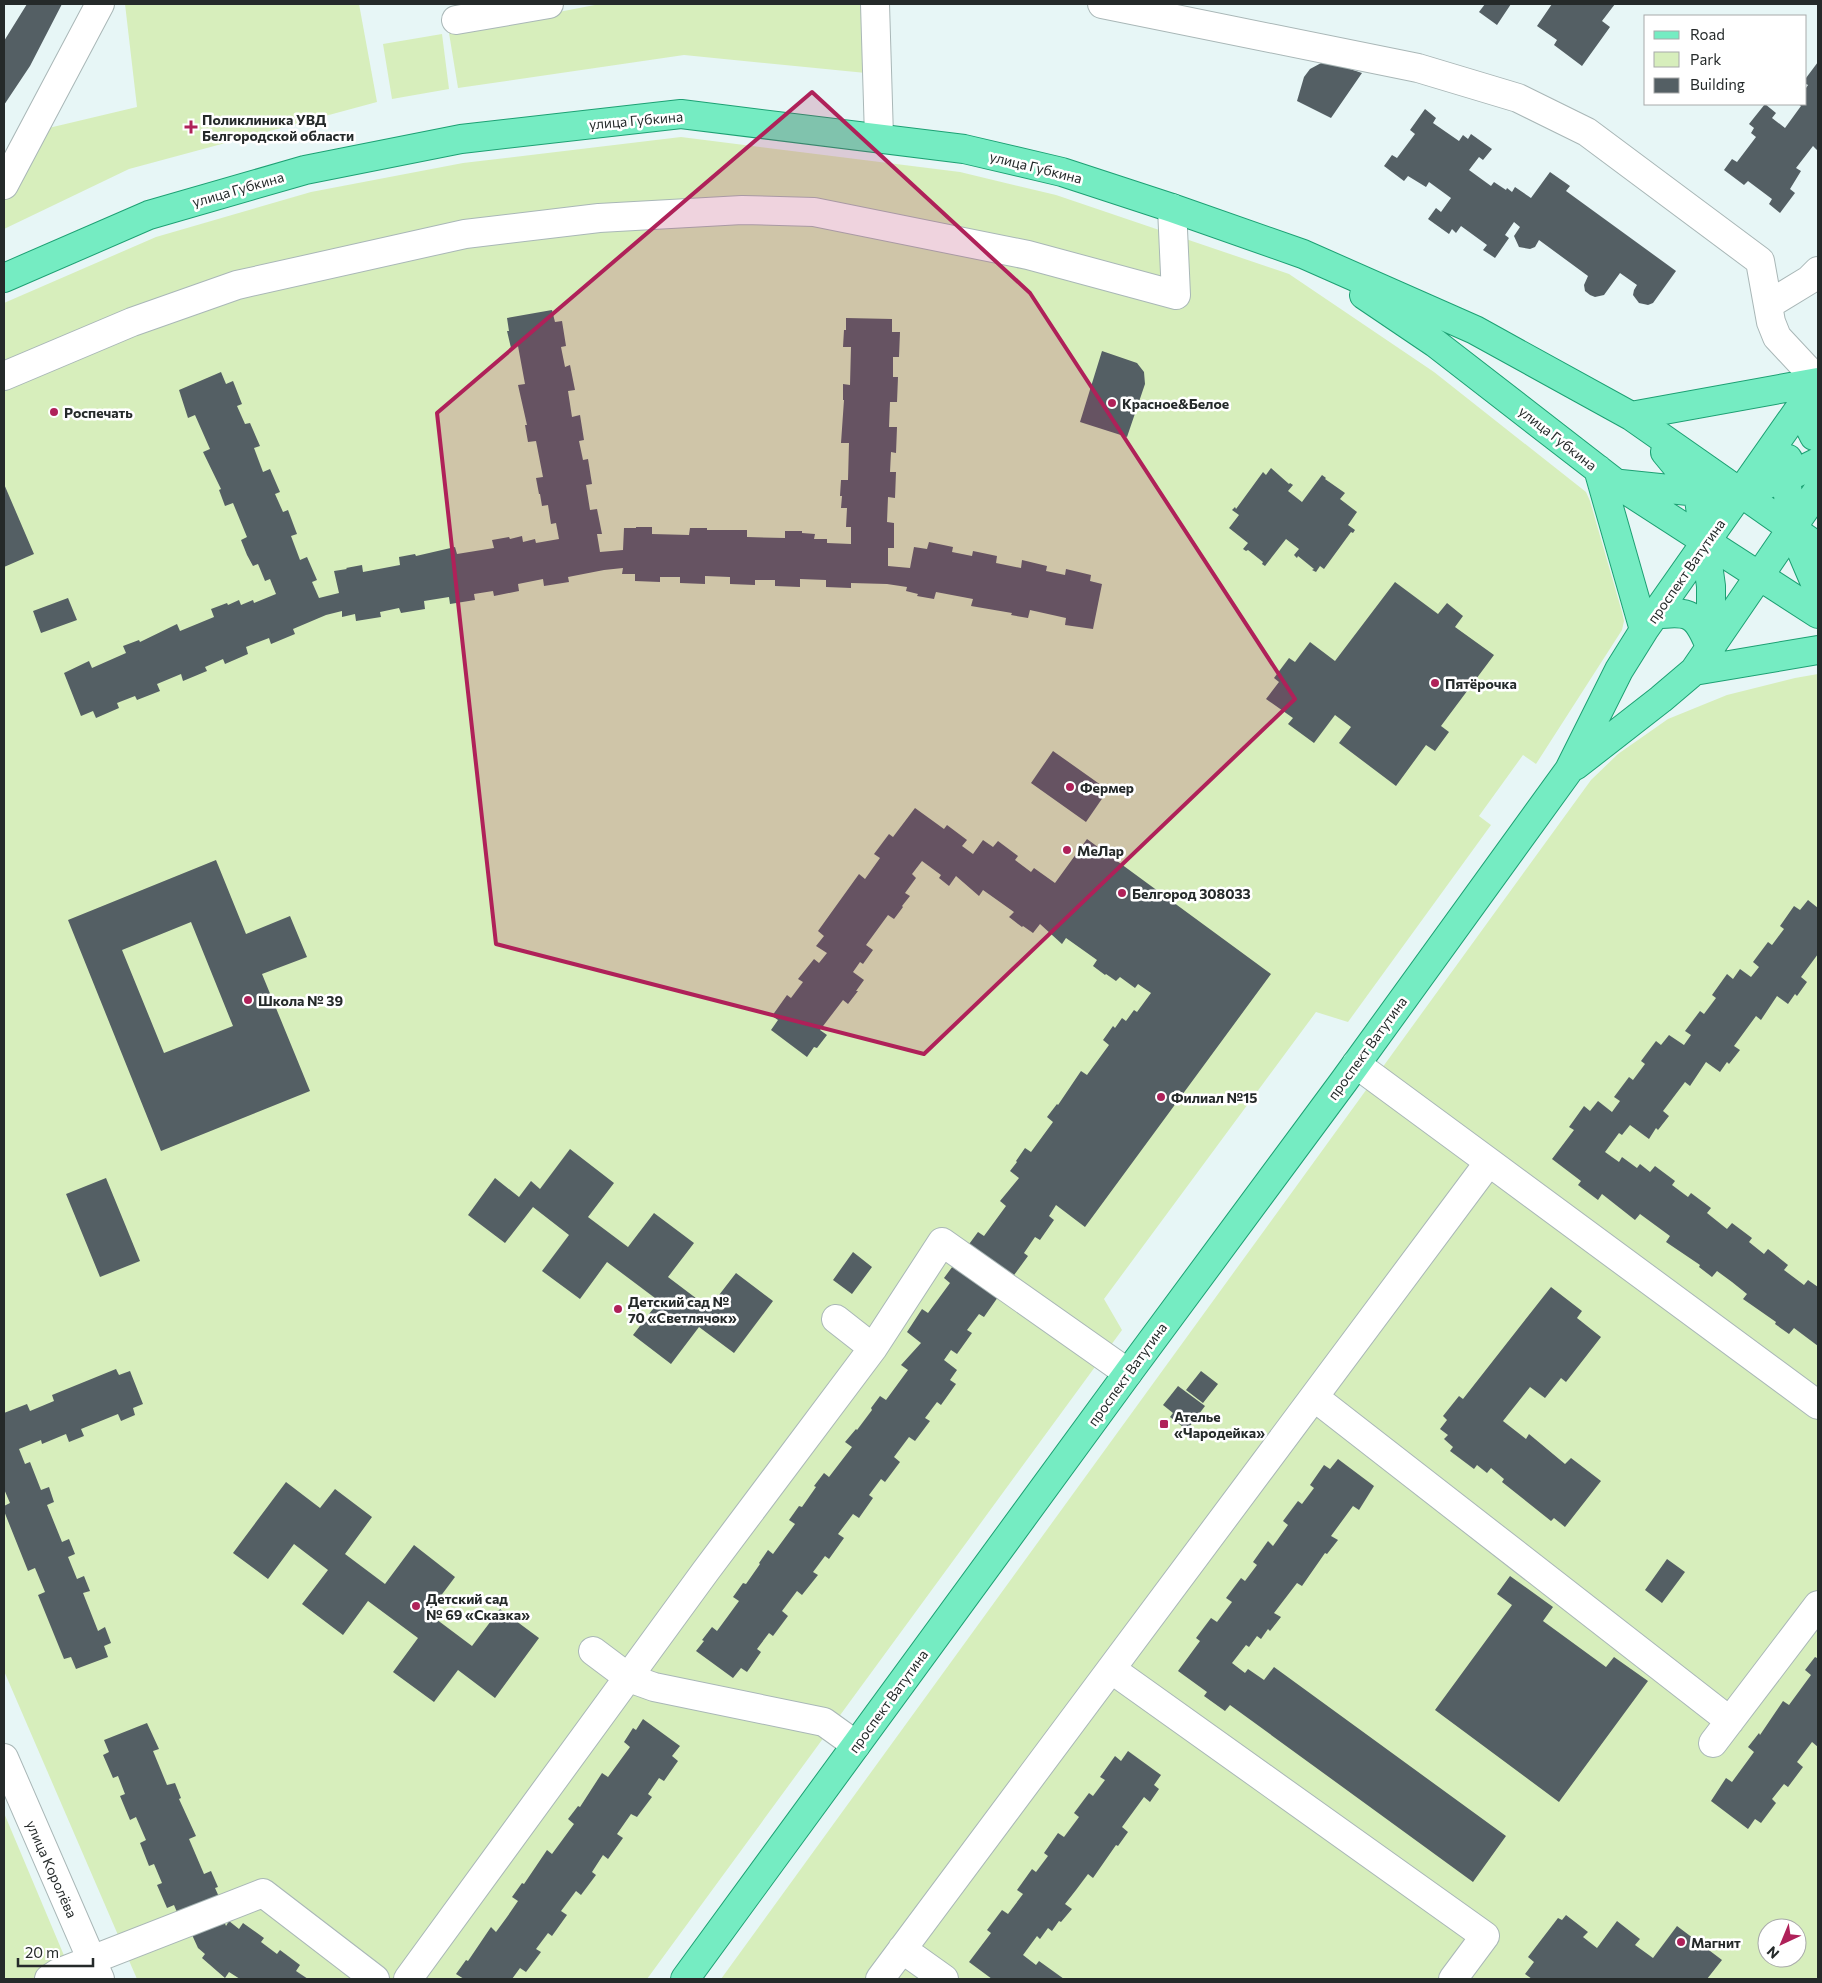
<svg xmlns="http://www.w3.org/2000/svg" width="1822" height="1983" font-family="Commissioner,sans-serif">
<rect width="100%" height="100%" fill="#e7f6f6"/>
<!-- green -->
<path fill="#d7eebc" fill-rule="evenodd" d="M125 4H359L377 102 129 169 4 229V194L36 131 137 107Z
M600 4H864L866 73 684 55 458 88 449 33Z
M442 34 449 89 392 99 383 44Z
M681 137 960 172 1056 195 1289 274 1434 372 1586 492 1590 501 1622 612 1624 621 1622 630 1536 764 1523 755 1479 816 1491 825 1348 1022 1316 1012 1104 1299 1122 1330 647 1979H137L4 1671V303L156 237 311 192 463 163Z
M1818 674V1979H721L1591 780 1618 754 1668 719 1727 695 1795 678ZM1767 1928H1797V1958H1767Z
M4 1813 68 1965 43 1979H4Z"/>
<!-- building -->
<path fill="#545f64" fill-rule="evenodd" d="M27 4H62L30 66 4 105V41Z
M1485 4H1511L1497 25 1479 12Z
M1552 4H1615L1602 21 1610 27 1582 66 1554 45 1557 40 1537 26Z
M1323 62H1329L1362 73 1331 118 1297 101 1304 77 1310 69Z
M1818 62V151L1813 146 1796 168 1801 171 1790 189 1795 193 1780 213 1769 204 1772 199 1748 181 1744 185 1724 170 1732 159 1737 162 1756 137 1751 133 1754 128 1749 124 1765 104 1776 113 1772 118 1785 128 1801 106 1798 104H1806V88L1808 85 1806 84V78Z
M1425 109 1436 118 1433 123 1459 141 1463 135 1468 139 1471 134 1492 149 1483 160 1479 157 1469 170 1491 186 1494 182 1506 190 1507 188 1512 192 1515 187 1531 198 1550 172 1570 186 1566 191 1676 271 1653 303 1648 305 1639 303 1633 295 1634 290 1637 285 1620 273 1604 295 1595 297 1590 295 1585 291 1584 285 1588 276 1539 240 1535 247 1530 249 1519 247 1514 236 1520 227 1514 222 1505 235 1509 238 1495 258 1483 250 1487 245 1461 226 1456 233 1452 229 1449 234 1428 219 1436 208 1441 212 1451 198 1429 182 1426 187 1408 176 1404 181 1384 166 1392 155 1397 158 1415 134 1410 130Z
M552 310 555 322 562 321 566 346 561 347 565 367 570 365 575 390 568 391 572 417 580 415 584 440 579 441 583 460 588 459 592 484 586 485 590 510 597 509 602 534H597L600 552 623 550 624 528H636V527H652V534L689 535 690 528H707V530H747V537L785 538V531H802V533L815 534 814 539H827V543L851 544V527H846L847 508H841L842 496H840L841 480H848L849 443H841L844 400H843V384L850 385 851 347H843L844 330H846V318L892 319V332H900L899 357H893V377H898L897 402H890L889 427H897L896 453 891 452 890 472H896L895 498 888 497 887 522 894 523V548H888V566L910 568 914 547 927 549 929 542 953 547 952 552 972 556 973 551 997 556 996 563 1021 568 1022 560 1047 566 1046 571 1065 575 1066 569 1091 575 1090 581 1102 584 1093 629 1065 625 1066 618 1030 610 1028 618 1011 615 1012 613 971 606 973 599 936 592 934 599 917 596 918 594 906 591 907 587 887 584 851 583V588L826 587V580L800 579V587L775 586V580H755V585L730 584V577L705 576V584L680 583V577H660V582L635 581V574H622L623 568 604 570 568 577 569 582 544 586 543 579 518 584 519 591 494 596 493 591 474 594 475 600 450 604 449 597 424 601 425 609 401 613 399 608 380 612 381 617 356 621 355 614 342 617V611L326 615 293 629 295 634 271 644 269 638 246 647 248 654 225 664 223 659 205 667 207 671 183 681 181 674 157 684 160 691 137 700 135 696 117 703 119 708 96 718 93 711 81 716 64 673 89 661 92 668 126 653 123 646 139 640 140 642 177 624 180 631 214 617 211 609 227 603 228 605 239 600 241 605 253 600 254 603 276 594 270 579 265 581 258 564 253 566 247 555 241 540 247 537 233 503 225 506 219 490 221 489 203 452 210 449 195 415 188 418 179 390 221 372 226 384 233 381 242 404 237 406 245 424 250 423 260 446 254 448 263 472 270 469 280 492 275 494 283 512 288 510 297 534 291 536 300 560 307 557 317 580 312 582 319 598 339 593 334 571 347 569 346 568 362 565 363 572 400 565 399 557 415 554 416 556 455 547 457 554 494 548 492 540 509 537 510 539 522 536 523 542 535 539 536 543 559 539 556 523 551 524 548 505 542 506 540 494H539L536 478 543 477 536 441 528 442 525 425H527L518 385 525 384 518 346 511 348 507 331H509L507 318Z
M1102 351 1137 363 1144 372 1145 384 1127 437 1080 422Z
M1271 468 1289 484 1290 483 1293 485 1288 491 1302 502 1322 475 1326 478 1325 479 1345 493 1340 499 1357 512 1348 525 1355 530 1353 533 1351 532 1324 569 1320 566 1316 572 1312 570 1314 569 1298 556 1297 558 1294 555 1299 549 1286 539 1265 566 1262 564 1263 562 1248 550 1246 551 1243 549 1248 543 1229 528 1239 515 1232 510 1235 507 1236 509 1263 472 1266 475Z
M4 484 34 554 4 567Z
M1395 582 1438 614 1447 603 1463 616 1455 627 1494 655 1441 726 1449 732 1435 751 1426 745 1396 786 1339 743 1351 727 1335 715 1314 743 1288 724 1293 718 1266 699 1279 682 1274 678 1289 658 1295 662 1310 642 1335 661Z
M68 598 77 620 41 633 33 611Z
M1053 751 1108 790 1086 822 1031 783Z
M915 808 944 829 947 825 967 840 962 846 973 854 983 840 993 847 998 841 1018 856 1015 860 1031 872 1034 868 1055 883 1087 839 1271 974 1085 1227 1056 1205 1049 1216 1054 1220 1040 1240 1035 1237 1024 1253 1028 1256 998 1297 984 1317 979 1314 967 1330 972 1333 957 1354 951 1350 944 1360 957 1370 950 1380 956 1384 941 1405 937 1402 925 1418 930 1421 915 1441 909 1437 894 1457 900 1462 885 1482 881 1479 869 1495 873 1498 859 1518 853 1514 838 1534 844 1538 829 1559 825 1556 813 1572 818 1575 802 1595 797 1591 782 1611 788 1616 773 1636 769 1633 757 1649 761 1652 747 1672 741 1668 733 1678 696 1651 704 1641 702 1640 712 1627 717 1631 739 1601 733 1597 743 1583 746 1584 760 1564 759 1563 768 1550 773 1554 795 1524 789 1520 799 1506 802 1507 816 1487 814 1486 824 1473 829 1477 852 1447 845 1442 856 1429 857 1430 872 1410 871 1408 880 1396 886 1400 908 1370 901 1365 921 1343 907 1332 922 1309 928 1313 950 1283 944 1278 978 1232 984 1236 1006 1206 1000 1201 1019 1178 1010 1171 1017 1162 1016 1161 1025 1148 1031 1152 1053 1122 1047 1117 1057 1104 1058 1105 1081 1071 1087 1075 1109 1045 1103 1040 1113 1026 1115 1028 1122 1018 1126 1021 1134 1010 1137 1012 1151 993 1138 984 1135 988 1120 977 1116 981 1106 974 1105 975 1093 966 1097 960 1066 938 1062 944 1040 924 1033 933 1023 926 1022 927 1009 917 1014 912 983 890 979 896 956 876 949 886 939 878 941 875 922 861 912 874 916 878 905 893 910 896 902 906 903 907 894 919 888 915 866 945 873 950 863 964 860 962 853 972 864 980 856 991H858L848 1004 843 1000 820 1030 827 1035 817 1048 814 1047 807 1057 771 1030 778 1020 772 1016 787 995 791 998 803 982 798 979 814 959 819 963 827 953 816 946 824 936 818 931 859 874 865 879 880 858 874 854 889 834 893 837Z
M216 860 246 934 290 916 307 957 262 974 310 1091 161 1151 68 920ZM191 922 233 1026 164 1053 122 950Z
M1808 900 1818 908V954L1801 977 1807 982 1797 996 1795 994 1788 1004 1777 996 1761 1020 1756 1016 1734 1046 1740 1050 1729 1064 1727 1062 1720 1072 1706 1062 1690 1086 1685 1082 1663 1111 1669 1116 1658 1130 1656 1128 1649 1139 1630 1125 1622 1135 1619 1133 1605 1152 1619 1162 1622 1157 1637 1168 1640 1164 1650 1172 1655 1166 1675 1181 1672 1185 1688 1197 1691 1193 1711 1208 1707 1213 1727 1229 1732 1223 1752 1238 1749 1242 1764 1254 1768 1249 1788 1265 1784 1270 1804 1285 1808 1280 1818 1287V1346L1794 1328 1789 1334 1775 1324 1776 1322 1743 1299 1747 1294 1732 1282 1717 1271 1712 1277 1699 1267 1700 1265 1666 1242 1670 1236 1640 1214 1635 1220 1602 1194 1598 1200 1578 1185 1581 1181 1552 1159 1574 1130 1569 1127 1584 1106 1590 1111 1598 1101 1612 1112 1620 1101 1614 1097 1629 1077 1633 1080 1645 1064 1641 1061 1656 1041 1661 1045 1669 1035 1684 1045 1691 1035 1685 1031 1700 1011 1704 1014 1716 998 1712 995 1727 974 1733 979 1740 969 1751 977 1759 967 1753 962 1768 942 1772 945 1784 929 1780 926 1794 906 1800 910Z
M570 1149 614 1183 588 1217 628 1247 654 1213 694 1243 668 1277 709 1308 736 1273 773 1301 734 1353 699 1327 671 1364 633 1335 659 1301 607 1262 580 1299 542 1271 569 1235 533 1207 505 1243 468 1215 495 1178 519 1197 531 1181 540 1189Z
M106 1178 140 1261 100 1277 66 1194Z
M853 1252 872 1267 852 1294 833 1280Z
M1551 1287 1582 1311 1577 1318 1601 1337 1566 1382 1561 1378 1545 1398 1530 1387 1503 1421 1526 1439 1529 1434 1565 1464 1571 1458 1601 1481 1565 1527 1554 1518 1551 1521 1502 1482 1504 1479 1491 1468 1487 1473 1477 1465 1474 1469 1450 1451 1453 1447 1444 1439 1448 1435 1440 1429 1447 1420 1443 1416 1459 1396 1463 1399Z
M116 1369 119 1375 130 1371 143 1404 133 1408 135 1415 121 1421 118 1414 81 1429 84 1436 69 1442 66 1434 42 1444 41 1440 19 1449 25 1464 30 1462 41 1490 49 1487 54 1502 47 1505 62 1542 69 1539 75 1554 68 1557 77 1579 84 1576 90 1591 83 1593 98 1631 105 1627 111 1643 104 1646 108 1657 76 1669 71 1657 64 1659 38 1595 45 1592 35 1568 28 1571 4 1511V1506L10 1503 4 1489V1413L27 1404 30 1411 54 1401 52 1395Z
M1201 1371 1218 1384 1203 1403 1186 1390Z
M1178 1386 1205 1406 1187 1430 1170 1417 1173 1413 1163 1405Z
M1338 1459 1374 1486 1359 1510 1353 1506 1331 1536 1338 1540 1327 1554 1325 1553 1302 1586 1297 1583 1274 1613 1281 1617 1270 1631 1268 1629 1261 1639 1257 1636 1249 1647 1246 1645 1232 1663 1245 1673 1248 1669 1264 1680 1274 1667 1506 1836 1473 1882 1230 1705 1225 1711 1204 1696 1207 1692 1178 1671 1200 1641 1196 1638 1211 1618 1217 1622 1232 1602 1226 1598 1241 1578 1245 1581 1257 1565 1253 1562 1268 1541 1273 1546 1288 1525 1283 1521 1298 1501 1302 1504 1314 1488 1310 1485 1324 1465 1330 1469Z
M286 1482 320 1508 335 1489 372 1517 345 1554 385 1584 414 1545 455 1577 428 1613 472 1646 500 1609 539 1638 495 1698 458 1670 434 1702 393 1672 418 1638 368 1601 343 1635 302 1604 328 1570 294 1544 268 1579 233 1553Z
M1667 1559 1685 1572 1662 1603 1645 1590Z
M1510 1576 1553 1607 1543 1621 1606 1667 1614 1657 1648 1681 1559 1802 1435 1710 1512 1605 1497 1594Z
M1818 1656V1747L1812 1742 1797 1762 1803 1767 1788 1787 1784 1784 1772 1799 1776 1803 1761 1823 1755 1819 1748 1829 1711 1801 1726 1778 1732 1782 1754 1752 1748 1747 1759 1733 1760 1735 1783 1701 1789 1705 1811 1675 1805 1670 1815 1657 1817 1658Z
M643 1719 680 1746 672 1756 678 1761 664 1781 659 1778 648 1794 652 1797 637 1817 631 1814 617 1834 623 1838 608 1859 603 1855 592 1872 596 1875 581 1895 576 1891 561 1911 567 1915 552 1936 548 1933 536 1949 541 1952 526 1972 520 1968 512 1979H464L456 1974 466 1960 468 1961 491 1927 496 1932 507 1917 518 1901 512 1897 522 1883 524 1884 547 1850 552 1854 574 1824 568 1819 578 1806 580 1807 602 1773 608 1777 630 1747 624 1742 633 1728 636 1730Z
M147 1723 159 1749 153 1751 167 1785 175 1783 181 1798 179 1799 196 1836 189 1839 204 1874 211 1871 218 1887 215 1888 220 1899 216 1901 226 1926 229 1921 239 1929 243 1923 264 1938 261 1942 277 1954 280 1950 300 1965 296 1971 308 1979H240L229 1972 225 1978 202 1958 205 1954 198 1948 183 1915 179 1917 174 1905 167 1908 157 1885 162 1883 154 1864 149 1866 140 1843 146 1840 136 1817 130 1820 120 1796 125 1794 118 1776 113 1778 103 1755 109 1752 104 1740Z
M1128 1751 1161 1775 1154 1785 1159 1789 1150 1802 1144 1797 1122 1827 1128 1832 1118 1846 1116 1845 1093 1878 1088 1874 1076 1890 1065 1904 1072 1909 1061 1922 1059 1921 1052 1931 1048 1928 1040 1939 1037 1936 1023 1955 1036 1965 1039 1961 1064 1979H992L969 1962 991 1933 987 1930 1002 1910 1008 1914 1023 1894 1017 1890 1032 1869 1036 1872 1048 1856 1044 1853 1058 1833 1064 1837 1079 1817 1074 1813 1089 1793 1093 1796 1105 1780 1100 1777 1115 1756 1121 1761Z
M1566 1915 1588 1932 1583 1937 1597 1948 1617 1921 1640 1939 1635 1945 1653 1958 1677 1926 1722 1960 1707 1979H1532L1525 1974 1534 1962 1528 1957 1558 1918 1562 1920Z"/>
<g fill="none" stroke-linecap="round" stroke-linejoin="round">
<defs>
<path id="minor" d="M875 4 879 137
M1102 4 1418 68 1518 98 1587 132 1760 261 1771 322 1777 337 1818 381
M456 20 549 4
M4 185 100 4
M1768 305 1809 280 1818 271
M4 376 132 322 237 285 465 234 599 218 742 210 814 212 1028 255 1176 295 1172 208
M1356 1064 1489 1162
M836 1319 873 1348
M1314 1397 1730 1721
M593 1651 629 1678 654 1687 824 1722 856 1745
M1111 1669 1485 1936 1453 1979
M1713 1743 1818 1605
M4 1758 100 1979
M902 1949 944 1979
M49 1979 58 1973 263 1893 375 1979
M408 1979 705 1572 873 1348 942 1242 1128 1373
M880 1979 1489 1162 1818 1405"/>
<path id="major" d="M4 278 149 215 305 170 461 139 681 114 964 149 1062 172 1172 208 1303 254 1475 330 1631 416 1818 547
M1364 295 1435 343 1617 484 1818 614
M1804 401 1807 422 1814 436 1818 437
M1631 416 1818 382
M1665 452 1698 492 1711 586V649
M1788 459 1786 478 1792 529 1818 590
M1598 469 1644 630
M1621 484 1698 492 1740 493 1786 478 1818 462
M1655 615C1690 610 1697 614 1710 647
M1694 671 1818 650
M1575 766 1661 699 1694 671 1818 490
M685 1979 1128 1373 1344 1081 1569 770 1619 670 1644 630 1818 382"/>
</defs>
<!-- minor casing -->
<use href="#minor" stroke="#a9b7b7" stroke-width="30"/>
<!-- major casing -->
<use href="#major" stroke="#1da073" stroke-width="30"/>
<!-- minor -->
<use href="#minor" stroke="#fff" stroke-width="28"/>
<!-- major -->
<use href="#major" stroke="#75ecc2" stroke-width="28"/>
</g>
<!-- marked area -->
<path fill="#af2159" fill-opacity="0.2" stroke="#af2159" stroke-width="4" stroke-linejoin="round" d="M812 92 1030 293 1295 699 924 1054 496 944 437 413Z"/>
<!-- markers -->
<g fill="#af2159" stroke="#fff" stroke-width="2">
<path d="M188.5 119.5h5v5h5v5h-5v5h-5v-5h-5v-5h5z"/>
<circle cx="1112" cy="403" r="5"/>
<circle cx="54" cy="412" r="5"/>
<circle cx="1435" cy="683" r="5"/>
<circle cx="1070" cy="787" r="5"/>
<circle cx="1067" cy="850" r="5"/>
<circle cx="1122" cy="893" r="5"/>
<circle cx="248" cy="1000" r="5"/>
<circle cx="1161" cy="1097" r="5"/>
<circle cx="618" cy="1309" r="5"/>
<rect x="1159" y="1419" width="10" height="10" rx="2.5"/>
<circle cx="416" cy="1606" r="5"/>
<circle cx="1681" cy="1942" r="5"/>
</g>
<g text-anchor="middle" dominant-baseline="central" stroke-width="5" stroke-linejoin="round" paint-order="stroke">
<!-- poi labels -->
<g font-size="14" font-weight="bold" fill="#252a2a" stroke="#fff" text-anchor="start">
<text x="202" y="119">Поликлиника УВД<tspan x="202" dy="16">Белгородской области</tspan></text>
<text x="1122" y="403">Красное&amp;Белое</text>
<text x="64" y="412">Роспечать</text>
<text x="1445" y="683">Пятёрочка</text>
<text x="1080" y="787">Фермер</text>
<text x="1077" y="850">МеЛар</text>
<text x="1132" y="893">Белгород 308033</text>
<text x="258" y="1000">Школа № 39</text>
<text x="1171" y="1097">Филиал №15</text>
<text x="628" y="1301">Детский сад №<tspan x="628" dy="16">70 «Светлячок»</tspan></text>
<text x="1174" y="1416">Ателье<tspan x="1174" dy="16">«Чародейка»</tspan></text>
<text x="426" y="1598">Детский сад<tspan x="426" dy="16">№ 69 «Сказка»</tspan></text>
<text x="1691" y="1942">Магнит</text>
</g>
<!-- street labels -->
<g font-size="14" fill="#252a2a" stroke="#fff">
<text transform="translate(636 120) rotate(-5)">улица Губкина</text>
<text transform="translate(1036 167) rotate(14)">улица Губкина</text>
<text transform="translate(238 189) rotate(-16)">улица Губкина</text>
<text transform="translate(1558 438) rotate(38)">улица Губкина</text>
<text transform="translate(1686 571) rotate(-55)">проспект Ватутина</text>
<text transform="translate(1367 1048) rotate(-54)">проспект Ватутина</text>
<text transform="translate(1127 1374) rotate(-54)">проспект Ватутина</text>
<text transform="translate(888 1701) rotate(-54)">проспект Ватутина</text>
<text transform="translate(52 1869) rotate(66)">улица Королёва</text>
</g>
</g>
<!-- border -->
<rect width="1822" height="1983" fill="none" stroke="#252a2a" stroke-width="10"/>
<!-- legend -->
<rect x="1644" y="15" width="162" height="90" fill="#ffffff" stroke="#a8aaaa"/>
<rect x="1654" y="31" width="25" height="8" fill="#75ecc2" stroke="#a8aaaa"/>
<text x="1690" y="40" font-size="15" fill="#252a2a">Road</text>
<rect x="1654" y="52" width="25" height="15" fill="#d7eebc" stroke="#a8aaaa"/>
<text x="1690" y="65" font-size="15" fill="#252a2a">Park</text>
<rect x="1654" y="78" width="25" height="15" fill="#545f64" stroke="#a8aaaa"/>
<text x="1690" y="90" font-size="15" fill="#252a2a">Building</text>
<!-- north arrow -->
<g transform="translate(1782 1943) rotate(224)"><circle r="24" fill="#ffffff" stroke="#a8aaaa"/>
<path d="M0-4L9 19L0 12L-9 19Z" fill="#af2159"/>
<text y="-8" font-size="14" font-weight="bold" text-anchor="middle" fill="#252a2a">N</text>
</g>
<!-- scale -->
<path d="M18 1958v8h75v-8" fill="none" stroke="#252a2a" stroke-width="2.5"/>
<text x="25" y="1958" font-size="15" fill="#252a2a" stroke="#ffffff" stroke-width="4" paint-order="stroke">20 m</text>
</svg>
